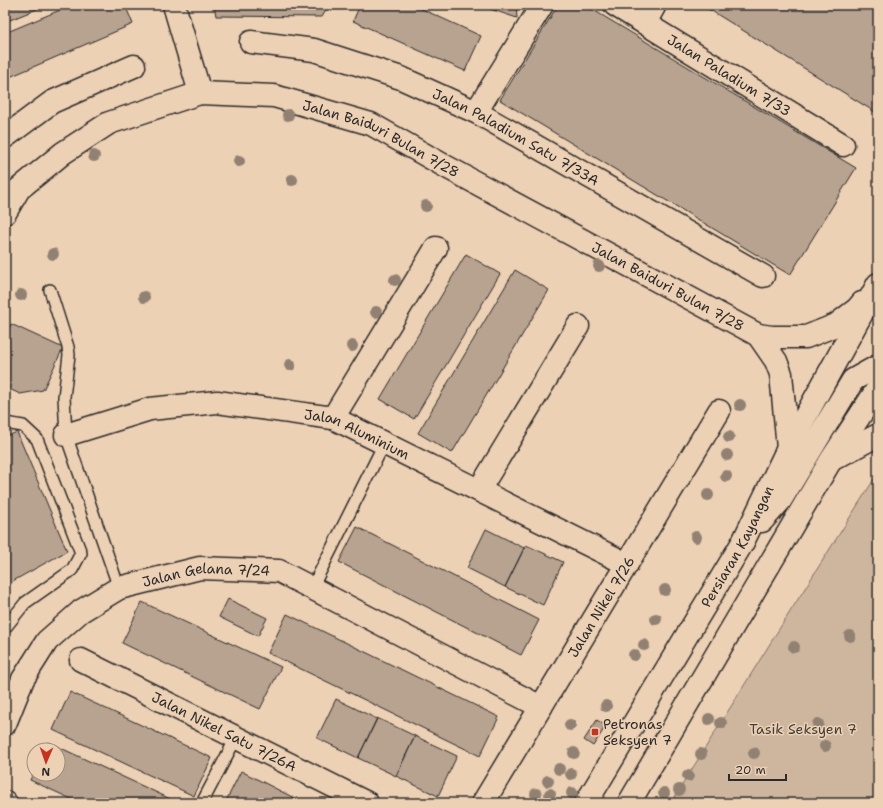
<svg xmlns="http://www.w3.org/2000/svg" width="883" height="808" font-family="'Shantell Sans',sans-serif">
<rect width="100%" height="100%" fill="#edd1b4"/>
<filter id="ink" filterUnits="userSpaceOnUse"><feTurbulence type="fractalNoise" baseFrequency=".025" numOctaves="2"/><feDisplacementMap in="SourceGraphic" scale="8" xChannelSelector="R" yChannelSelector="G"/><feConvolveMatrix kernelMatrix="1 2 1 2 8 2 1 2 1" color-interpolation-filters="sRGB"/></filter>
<g filter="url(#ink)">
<!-- green -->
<path fill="#ceb69e" stroke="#7c7064" d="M878 473V803H671L776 634Z"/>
<!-- building -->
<path fill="#b7a38f" stroke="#2b2b2b" d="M5 5H47L5 22Z
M72 5H125L133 24 5 79V33Z
M214 5H329L322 17 216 16Z
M360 5H413L481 36 465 71 353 21Z
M478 5H516L517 18Z
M558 5H585L856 168 790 275 500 100Z
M702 5H878V107L875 112Z
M466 254 500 274 414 419 380 399Z
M515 270 549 290 452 453 418 433Z
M11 324 63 348 43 390 20 394 5 387V336Z
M17 432 67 551 13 581 5 591V437Z
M357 527 539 620 521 655 339 562Z
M486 529 524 548 505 587 467 568Z
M526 545 563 562 543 605 505 587Z
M228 599 267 618 258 636 219 617Z
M142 602 281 667 260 709 122 643Z
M287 614 499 717 480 756 268 653Z
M70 692 212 758 194 796 53 730Z
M336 699 377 719 358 758 317 738Z
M377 718 415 736 396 776 358 758Z
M597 720 606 726 593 746 584 740Z
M415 736 457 756 438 796 396 776Z
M48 742 179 803H80L30 780 34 772V774H58V750H44Z
M241 771 304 803H225Z"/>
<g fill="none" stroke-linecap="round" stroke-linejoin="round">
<defs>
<path id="lane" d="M50 290 68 347 69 355 64 397 66 435 119 588
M5 423 23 426 37 439 81 553 72 570 25 603 5 628
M312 588 384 444
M202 803 236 738"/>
<g id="street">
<path d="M174 5 200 93"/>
<path id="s1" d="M615 5 843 145"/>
<path d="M645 23 655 5"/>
<path id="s2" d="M251 42 314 50 401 78 476 112 763 276"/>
<path d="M476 112 542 5"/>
<path d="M5 137 52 102 134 66"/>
<path d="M333 418 436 248"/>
<path id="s3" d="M66 435 150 409 217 402 333 418 627 564"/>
<path d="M479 490 578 326"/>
<path id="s4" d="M81 660 367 803"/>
<path id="s5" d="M5 724 23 679 47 641 81 611 119 588 200 568 279 571 541 707"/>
<path d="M5 802 6 803"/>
<path id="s6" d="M483 803 719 411"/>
</g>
<g id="secondary">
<path id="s7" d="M5 213 19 189 63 153 109 123 200 93 274 96 371 124 443 165 758 335"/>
</g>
<g id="primary">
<path d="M758 335 772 337H806L836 325 857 309 862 303"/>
<path d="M758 335 776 361 781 374 788 448"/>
<path d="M833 459 878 435"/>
<path d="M762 521 780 501 853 380 878 366"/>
<path id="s8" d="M586 803 743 542 788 448 878 284"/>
<path d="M629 803 831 460 878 388"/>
</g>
</defs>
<!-- lane casing -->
<use href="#lane" stroke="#2b2b2b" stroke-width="14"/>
<!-- street casing -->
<use href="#street" stroke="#2b2b2b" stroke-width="25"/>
<!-- secondary casing -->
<use href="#secondary" stroke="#2b2b2b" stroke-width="25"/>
<!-- primary casing -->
<use href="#primary" stroke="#2b2b2b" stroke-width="25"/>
<!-- lane -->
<use href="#lane" stroke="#edd1b4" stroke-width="11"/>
<!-- street -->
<use href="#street" stroke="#edd1b4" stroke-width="22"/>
<!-- secondary -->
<use href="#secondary" stroke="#edd1b4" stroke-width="22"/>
<!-- primary -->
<use href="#primary" stroke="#edd1b4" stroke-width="22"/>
</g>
<!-- trees -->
<g fill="#908172">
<circle cx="288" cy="115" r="6"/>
<circle cx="94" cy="156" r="6"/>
<circle cx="239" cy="161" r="6"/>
<circle cx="292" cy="180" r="6"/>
<circle cx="426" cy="206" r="6"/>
<circle cx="53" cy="254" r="6"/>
<circle cx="599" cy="266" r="6"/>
<circle cx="395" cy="280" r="6"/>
<circle cx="21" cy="295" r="6"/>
<circle cx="144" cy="297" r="6"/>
<circle cx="376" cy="312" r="6"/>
<circle cx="352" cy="346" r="6"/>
<circle cx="290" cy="365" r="6"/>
<circle cx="740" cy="405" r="6"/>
<circle cx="729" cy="437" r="6"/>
<circle cx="727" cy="455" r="6"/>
<circle cx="726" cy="476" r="6"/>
<circle cx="708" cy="495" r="6"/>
<circle cx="696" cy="537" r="6"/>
<circle cx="665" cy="590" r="6"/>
<circle cx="656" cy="619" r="6"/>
<circle cx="850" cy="636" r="6"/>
<circle cx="644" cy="645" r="6"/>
<circle cx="794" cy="647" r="6"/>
<circle cx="634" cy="655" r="6"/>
<circle cx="606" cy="706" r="6"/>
<circle cx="709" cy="719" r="6"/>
<circle cx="721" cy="723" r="6"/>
<circle cx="818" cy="724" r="6"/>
<circle cx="570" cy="725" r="6"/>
<circle cx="825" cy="746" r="6"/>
<circle cx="574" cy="753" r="6"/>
<circle cx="754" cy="753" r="6"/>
<circle cx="701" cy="754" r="6"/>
<circle cx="559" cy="769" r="6"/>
<circle cx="571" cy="774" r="6"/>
<circle cx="688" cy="776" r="6"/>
<circle cx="548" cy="781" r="6"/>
<circle cx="679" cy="790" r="6"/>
<circle cx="572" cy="793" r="6"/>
<circle cx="664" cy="793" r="6"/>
<circle cx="536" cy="794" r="6"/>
<circle cx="550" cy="794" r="6"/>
</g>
</g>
<!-- markers -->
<rect fill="#c8321e" stroke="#edd1b4" stroke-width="1.5" x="591" y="728" width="8" height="8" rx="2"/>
<g text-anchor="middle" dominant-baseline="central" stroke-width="3" stroke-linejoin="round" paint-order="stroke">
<!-- street labels -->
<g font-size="14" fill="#2b2b2b" stroke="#edd1b4">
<text stroke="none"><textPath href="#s1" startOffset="134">Jalan Paladium 7/33</textPath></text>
<text stroke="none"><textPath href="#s2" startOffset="284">Jalan Paladium Satu 7/33A</textPath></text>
<text stroke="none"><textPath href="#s7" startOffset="425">Jalan Baiduri Bulan 7/28</textPath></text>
<text stroke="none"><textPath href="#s7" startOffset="749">Jalan Baiduri Bulan 7/28</textPath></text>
<text stroke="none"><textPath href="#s3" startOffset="300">Jalan Aluminium</textPath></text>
<text stroke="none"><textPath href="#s8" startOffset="298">Persiaran Kayangan</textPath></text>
<text stroke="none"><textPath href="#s5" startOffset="272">Jalan Gelana 7/24</textPath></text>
<text stroke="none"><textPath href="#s6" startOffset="229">Jalan Nikel 7/26</textPath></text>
<text stroke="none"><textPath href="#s4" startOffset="160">Jalan Nikel Satu 7/26A</textPath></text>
</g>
<!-- poi labels -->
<g font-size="14" fill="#2b2b2b" stroke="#edd1b4" text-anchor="start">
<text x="603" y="724">Petronas<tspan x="603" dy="16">Seksyen 7</tspan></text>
</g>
<!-- park labels -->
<g font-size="14" fill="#43403c" stroke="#edd1b4">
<text x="803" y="729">Tasik Seksyen 7</text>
</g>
</g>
<!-- margin -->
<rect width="883" height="808" fill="none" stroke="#edd1b4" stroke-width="20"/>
<rect x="10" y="10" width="863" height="788" fill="none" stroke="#2b2b2b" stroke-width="1.5" filter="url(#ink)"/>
<!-- north arrow -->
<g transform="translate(46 762) rotate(182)"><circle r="19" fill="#edd1b4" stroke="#9f8f7d"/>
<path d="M0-3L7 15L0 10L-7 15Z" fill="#c8321e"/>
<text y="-6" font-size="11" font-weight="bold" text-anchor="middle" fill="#2b2b2b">N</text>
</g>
<!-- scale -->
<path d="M729 774v6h57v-6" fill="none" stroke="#2b2b2b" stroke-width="2"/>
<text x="735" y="774" font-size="12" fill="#2b2b2b" stroke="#edd1b4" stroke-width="3" paint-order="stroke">20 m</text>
</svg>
